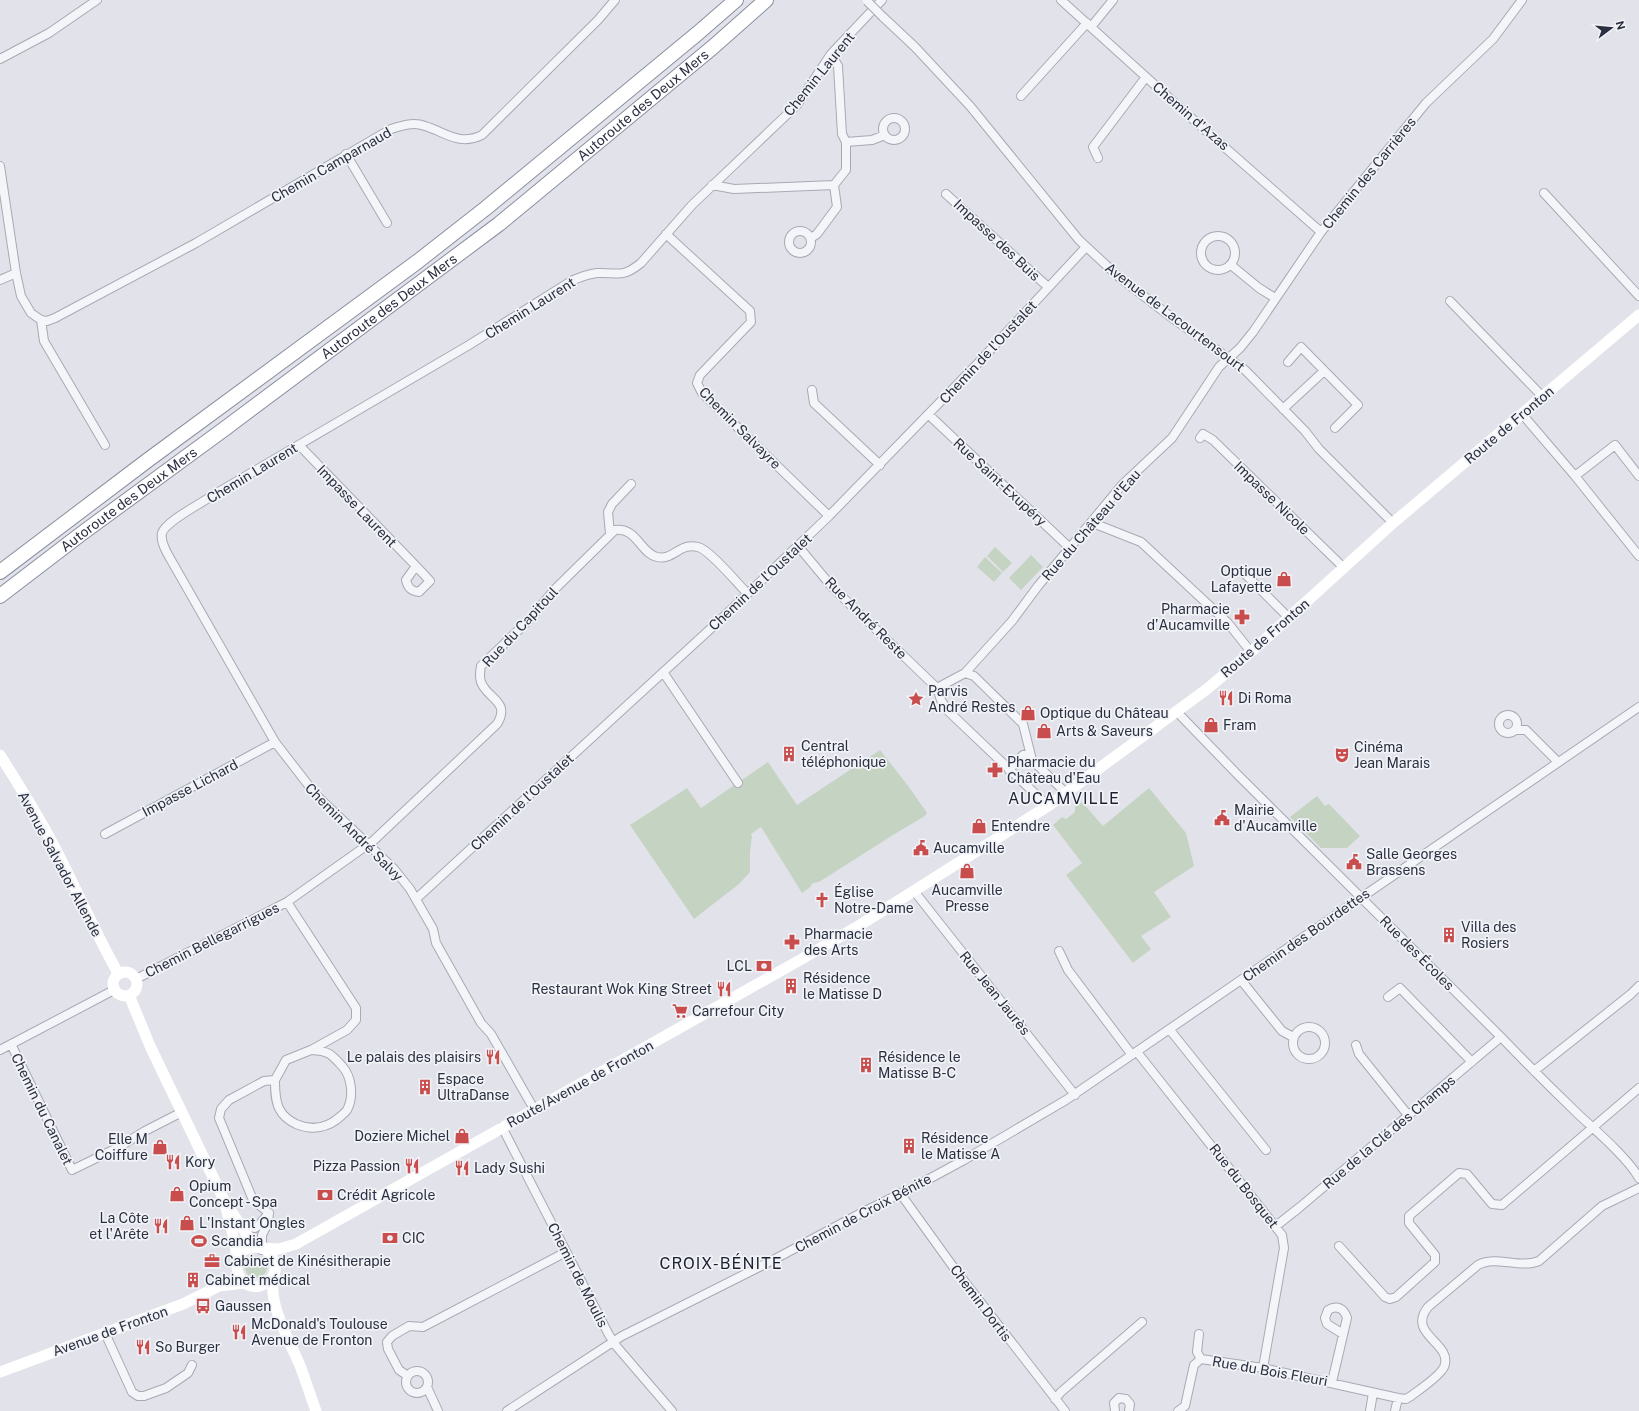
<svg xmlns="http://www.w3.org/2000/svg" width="1639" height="1411" font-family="'Public Sans',sans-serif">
<rect width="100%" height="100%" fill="#e2e3ea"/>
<!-- green -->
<path fill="#c5d3c3" d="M995 547 1012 563 1003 572 987 556Z
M1031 555 1043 567 1021 590 1009 578Z
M985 557 1002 573 994 582 977 567Z
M880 750 909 787 927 813 925 816 893 835 819 882 813 883 809 888 802 893 761 827 751 834 752 837 750 852V872L739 884 694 919 630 825 687 788 701 808 768 762 797 805Z
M1149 788 1186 833 1194 866 1154 892 1171 917 1141 936 1151 949 1133 963 1066 875 1082 863 1053 825 1062 817 1066 819 1075 812V807L1082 802 1103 826Z
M1317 796 1325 806 1329 804 1360 836 1347 848H1321L1290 817Z
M245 1267a11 11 0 1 1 22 0a11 11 0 1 1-22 0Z"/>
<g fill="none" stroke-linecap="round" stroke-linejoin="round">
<defs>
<path id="street" d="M1061 0 1188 115 1321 232
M883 17 915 47 970 106 1079 240 1119 277 1171 317 1245 370 1305 431 1319 449 1393 523
M1091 27 1113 0
M0 59 49 33 97 0
M1021 96 1087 23
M883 129a11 11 0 1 1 22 0a11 11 0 1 1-22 0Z
M846 142 872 140 885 135
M346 154 387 223
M1098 158 1093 147 1146 77
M0 166 16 273 21 296 31 313 41 320 44 341 105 445
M712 185 734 189 834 185 846 170V142L842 134 838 66 831 54
M1544 193 1639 296
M946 194 1048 287
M789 242a11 11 0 1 1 22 0a11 11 0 1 1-22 0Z
M666 234 750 311 751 322 700 375 697 383 702 393 829 516
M1201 253a17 17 0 1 1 34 0a17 17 0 1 1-34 0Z
M811 238 817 234 837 207 834 185
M1231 265 1259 288 1275 298
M0 280 16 273
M1450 301 1543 397
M41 320 47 321 55 318 196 243 391 129C403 125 414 122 425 126 447 133 459 146 482 135L598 20 615 0
M1288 362 1301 347 1358 405 1335 428
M812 390 814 403 880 465
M1283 409 1324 371
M1522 414 1575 476 1639 556
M929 415 1071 549
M1200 438 1203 434 1213 440 1343 567
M299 445 416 566 430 581 419 592C411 591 408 588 406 580L416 566
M1575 476 1615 445 1639 476
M1093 521 1098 525 1141 542 1228 623 1251 652
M610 534 608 512 612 504 631 484
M798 546 833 588 937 688
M1246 575 1289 618
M663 672 738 783
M965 673 1012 621 1038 586 1122 485 1172 438 1219 367 1240 348 1253 332 1321 232 1426 103 1493 39 1522 0
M1177 712 1237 774 1501 1037C1526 1063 1552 1089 1578 1114 1595 1130 1628 1158 1639 1178
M1499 724a9 9 0 1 1 18 0a9 9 0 1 1-18 0Z
M1516 730H1526L1558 762
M1009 770 1023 755 1029 753
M1048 806 947 710 941 700 937 688 965 673 974 676 1023 724 1032 760 1066 793
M105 834 275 742
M914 891 1075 1095
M416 899 719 621 829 516 980 361 1086 247
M1059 951 1068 970 1132 1055
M136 979 287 902 373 841 497 724C511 701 487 699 481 682 479 676 480 671 481 666L529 620 555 589 615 530C637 527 640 553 657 557 669 560 676 550 686 547 689 546 694 546 698 547 710 550 737 583 747 593
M1241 980 1282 1031 1293 1037
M1388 997 1400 988 1472 1062
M1293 1043a16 16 0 1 1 32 0a16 16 0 1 1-32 0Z
M1170 1030 1266 1150
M11 1044 72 1170 119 1147 145 1131 182 1112
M1356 1045 1359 1054 1408 1115
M0 1050 114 990
M1137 1052 1282 1235 1284 1248 1263 1368
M1534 1071 1631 994 1639 986
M275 1080C275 1089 275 1102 280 1110 283 1116 290 1121 296 1124 312 1131 328 1128 341 1116 343 1114 346 1112 347 1110 354 1097 352 1077 342 1066 331 1054 329 1051 312 1050
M534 1109 491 1034 481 1023 436 943 433 929 410 889 394 869 316 795 275 742 171 560C167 553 160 542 162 533 166 521 199 505 210 497L469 345 573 280C581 277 588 274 597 273 619 272 621 279 641 263L692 205 797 105 831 54 882 0
M502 1127 609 1335 617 1347 672 1411
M900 1193 954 1268 1065 1411
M269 1213 253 1200 219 1118 221 1109 229 1100 264 1081 275 1080 286 1060 311 1050 347 1030 356 1020V1008L287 902
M241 1225 255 1228 258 1226 269 1213
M1276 1226 1300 1207 1501 1037
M1339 1246 1385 1297 1390 1299 1396 1297 1435 1262V1255L1409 1223V1216L1459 1173 1467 1174 1492 1204 1502 1205 1639 1088
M262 1248V1235L268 1223 269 1213
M105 1333 132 1392 138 1396H144L166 1388 188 1373 192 1365
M1199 1334 1197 1352 1201 1359
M406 1382a11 11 0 1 1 22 0a11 11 0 1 1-22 0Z
M408 1376 399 1370 388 1349 387 1342 392 1336 409 1326 423 1327 566 1252
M1332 1382 1347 1318C1344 1308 1337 1305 1328 1310L1325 1318 1327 1324 1343 1334
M427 1387 438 1411
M1055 1399 1061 1392 1142 1322
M507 1411 622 1336 773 1260 865 1211 916 1186 964 1160 1066 1100 1639 707
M1115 1411 1114 1403 1119 1398 1126 1399 1130 1404 1129 1411
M1178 1411 1185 1406 1194 1365 1201 1359 1263 1368 1398 1398 1406 1399 1411 1396C1419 1390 1440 1376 1444 1367 1454 1343 1406 1335 1428 1307L1478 1265C1496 1255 1519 1269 1539 1261L1602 1206 1639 1188
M1370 1411 1373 1393
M1395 1411 1398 1398"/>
<path id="primary" d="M262 1248H263"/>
<g id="highway">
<path d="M0 572 148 460 417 262 486 208 698 33 736 0"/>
<path id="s1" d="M0 596 81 534 227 427 499 224 713 47 766 0"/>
</g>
</defs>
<!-- street casing -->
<use href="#street" stroke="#a7a9b4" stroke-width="10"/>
<!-- primary casing -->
<use href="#primary" stroke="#a1a6b5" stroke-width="14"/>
<!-- highway casing -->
<use href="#highway" stroke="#898fa0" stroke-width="16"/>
<!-- street -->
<use href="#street" stroke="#f4f5f8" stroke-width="8"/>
<!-- secondary -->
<path stroke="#fff" stroke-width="11" d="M0 755C18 784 36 812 52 842 75 885 94 931 118 973
M113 984a12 12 0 1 1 24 0a12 12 0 1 1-24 0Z
M129 995 150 1046 225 1202 255 1247
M226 1208 235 1243 237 1260
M261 1248C222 1240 235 1302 266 1283 281 1274 276 1256 263 1248
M263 1248 279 1249 296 1244 800 960 860 925 1048 806 1207 689 1251 652 1393 523 1639 315
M274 1275C267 1304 290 1341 301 1368 306 1382 311 1397 316 1411
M0 1372 183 1304 219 1286 244 1283"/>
<!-- primary -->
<use href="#primary" stroke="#fff" stroke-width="12"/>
<!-- highway -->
<use href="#highway" stroke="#fff" stroke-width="14"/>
<defs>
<path id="street-bridge" d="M867 1 883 17"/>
</defs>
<!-- street-bridge casing -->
<use href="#street-bridge" stroke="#a7a9b4" stroke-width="10" stroke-linecap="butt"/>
<!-- street-bridge -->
<use href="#street-bridge" stroke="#f4f5f8" stroke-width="8"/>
</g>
<!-- icons -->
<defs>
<symbol id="shop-bare" viewBox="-9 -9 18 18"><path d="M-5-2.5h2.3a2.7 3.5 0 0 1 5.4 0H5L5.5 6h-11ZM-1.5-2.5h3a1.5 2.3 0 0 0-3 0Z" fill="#c94d4c" stroke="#f1f3f7" stroke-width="2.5" paint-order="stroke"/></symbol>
<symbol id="pharmacy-bare" viewBox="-9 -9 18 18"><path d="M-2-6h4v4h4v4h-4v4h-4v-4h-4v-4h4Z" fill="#c94d4c" stroke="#f1f3f7" stroke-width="2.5" paint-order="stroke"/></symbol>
<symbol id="restaurant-bare" viewBox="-9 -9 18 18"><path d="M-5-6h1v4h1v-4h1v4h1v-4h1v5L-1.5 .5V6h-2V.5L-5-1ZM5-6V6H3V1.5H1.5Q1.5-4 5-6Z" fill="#c94d4c" stroke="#f1f3f7" stroke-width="2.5" paint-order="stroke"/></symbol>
<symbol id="sight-bare" viewBox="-9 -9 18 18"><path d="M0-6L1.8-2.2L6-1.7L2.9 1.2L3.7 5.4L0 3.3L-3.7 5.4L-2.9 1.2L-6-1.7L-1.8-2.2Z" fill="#c94d4c" stroke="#f1f3f7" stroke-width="2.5" paint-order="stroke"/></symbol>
<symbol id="building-bare" viewBox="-9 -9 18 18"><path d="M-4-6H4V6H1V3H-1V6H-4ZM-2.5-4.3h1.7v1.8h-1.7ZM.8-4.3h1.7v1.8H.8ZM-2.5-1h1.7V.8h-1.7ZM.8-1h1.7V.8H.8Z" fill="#c94d4c" stroke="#f1f3f7" stroke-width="2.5" paint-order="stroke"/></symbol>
<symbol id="theatre-bare" viewBox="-9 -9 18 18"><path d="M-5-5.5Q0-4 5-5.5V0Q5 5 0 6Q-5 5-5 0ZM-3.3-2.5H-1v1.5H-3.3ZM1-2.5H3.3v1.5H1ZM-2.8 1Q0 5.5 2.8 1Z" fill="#c94d4c" stroke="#f1f3f7" stroke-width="2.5" paint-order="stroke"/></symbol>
<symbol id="civic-bare" viewBox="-9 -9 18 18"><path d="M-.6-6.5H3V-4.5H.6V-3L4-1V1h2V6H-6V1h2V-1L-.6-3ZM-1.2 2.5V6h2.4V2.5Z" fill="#c94d4c" stroke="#f1f3f7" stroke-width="2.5" paint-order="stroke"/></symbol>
<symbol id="church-bare" viewBox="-9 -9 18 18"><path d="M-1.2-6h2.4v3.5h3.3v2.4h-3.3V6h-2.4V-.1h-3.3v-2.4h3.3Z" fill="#c94d4c" stroke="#f1f3f7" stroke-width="2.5" paint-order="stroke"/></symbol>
<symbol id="bank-bare" viewBox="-9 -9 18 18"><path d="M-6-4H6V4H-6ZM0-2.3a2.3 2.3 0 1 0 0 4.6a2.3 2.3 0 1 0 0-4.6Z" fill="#c94d4c" stroke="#f1f3f7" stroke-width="2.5" paint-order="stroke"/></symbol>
<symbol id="supermarket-bare" viewBox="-9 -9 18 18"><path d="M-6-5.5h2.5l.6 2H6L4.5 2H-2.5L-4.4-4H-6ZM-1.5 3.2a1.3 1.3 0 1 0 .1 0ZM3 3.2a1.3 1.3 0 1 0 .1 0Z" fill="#c94d4c" stroke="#f1f3f7" stroke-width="2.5" paint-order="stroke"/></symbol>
<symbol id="stadium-bare" viewBox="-9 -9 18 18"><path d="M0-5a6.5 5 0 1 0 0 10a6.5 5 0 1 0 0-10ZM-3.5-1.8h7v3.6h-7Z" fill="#c94d4c" stroke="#f1f3f7" stroke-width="2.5" paint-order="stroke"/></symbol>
<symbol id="office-bare" viewBox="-9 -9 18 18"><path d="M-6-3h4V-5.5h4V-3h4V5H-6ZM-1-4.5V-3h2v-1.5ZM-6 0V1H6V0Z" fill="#c94d4c" stroke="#f1f3f7" stroke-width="2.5" paint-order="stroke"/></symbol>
<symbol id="bus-bare" viewBox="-9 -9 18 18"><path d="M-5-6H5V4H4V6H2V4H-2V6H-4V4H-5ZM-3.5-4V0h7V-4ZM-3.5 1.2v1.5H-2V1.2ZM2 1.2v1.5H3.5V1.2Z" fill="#c94d4c" stroke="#f1f3f7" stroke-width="2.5" paint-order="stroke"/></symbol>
</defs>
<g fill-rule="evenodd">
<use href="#shop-bare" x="1273" y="568" width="22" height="22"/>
<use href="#pharmacy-bare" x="1231" y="606" width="22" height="22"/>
<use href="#restaurant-bare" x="1215" y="687" width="22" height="22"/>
<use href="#sight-bare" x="905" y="688" width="22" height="22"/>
<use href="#shop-bare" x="1017" y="702" width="22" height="22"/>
<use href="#shop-bare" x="1200" y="714" width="22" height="22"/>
<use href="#shop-bare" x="1033" y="720" width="22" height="22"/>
<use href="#building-bare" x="778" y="743" width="22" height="22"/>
<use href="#theatre-bare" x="1331" y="744" width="22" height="22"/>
<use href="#pharmacy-bare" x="984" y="759" width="22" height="22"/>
<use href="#civic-bare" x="1211" y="807" width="22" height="22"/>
<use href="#shop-bare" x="968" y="815" width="22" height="22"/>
<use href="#civic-bare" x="910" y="837" width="22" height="22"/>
<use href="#civic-bare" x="1343" y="851" width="22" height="22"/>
<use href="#shop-bare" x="956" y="860" width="22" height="22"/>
<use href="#church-bare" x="811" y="889" width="22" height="22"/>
<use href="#building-bare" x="1438" y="924" width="22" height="22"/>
<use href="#pharmacy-bare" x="781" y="931" width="22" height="22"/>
<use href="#bank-bare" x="753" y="955" width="22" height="22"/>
<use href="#building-bare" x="780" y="975" width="22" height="22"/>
<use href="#restaurant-bare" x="713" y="978" width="22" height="22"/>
<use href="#supermarket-bare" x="669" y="1000" width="22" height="22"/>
<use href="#restaurant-bare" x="482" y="1046" width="22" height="22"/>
<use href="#building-bare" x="855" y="1054" width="22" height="22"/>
<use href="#building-bare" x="414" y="1076" width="22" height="22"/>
<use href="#shop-bare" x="451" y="1125" width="22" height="22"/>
<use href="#building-bare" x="898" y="1135" width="22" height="22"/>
<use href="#shop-bare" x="149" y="1136" width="22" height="22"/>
<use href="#restaurant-bare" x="162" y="1151" width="22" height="22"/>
<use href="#restaurant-bare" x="401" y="1155" width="22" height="22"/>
<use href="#restaurant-bare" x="451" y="1157" width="22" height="22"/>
<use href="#shop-bare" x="166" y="1183" width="22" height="22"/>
<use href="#bank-bare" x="314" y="1184" width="22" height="22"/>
<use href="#shop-bare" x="176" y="1212" width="22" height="22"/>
<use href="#restaurant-bare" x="150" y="1215" width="22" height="22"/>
<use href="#bank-bare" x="379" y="1227" width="22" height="22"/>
<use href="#stadium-bare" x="188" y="1230" width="22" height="22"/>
<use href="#office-bare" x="201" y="1250" width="22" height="22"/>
<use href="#building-bare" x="182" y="1269" width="22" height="22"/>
<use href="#bus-bare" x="192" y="1295" width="22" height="22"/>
<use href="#restaurant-bare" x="228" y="1321" width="22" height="22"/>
<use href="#restaurant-bare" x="132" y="1336" width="22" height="22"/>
</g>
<g text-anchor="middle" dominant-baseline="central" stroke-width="3.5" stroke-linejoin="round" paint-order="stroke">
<!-- street labels -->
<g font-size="14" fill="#2a2f41" stroke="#f1f3f7">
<text transform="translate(819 74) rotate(-51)">Chemin Laurent</text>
<text stroke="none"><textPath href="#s1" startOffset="809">Autoroute des Deux Mers</textPath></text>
<text transform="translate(1191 116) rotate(41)">Chemin d'Azas</text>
<text transform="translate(331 165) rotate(-30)">Chemin Camparnaud</text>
<text transform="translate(1369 173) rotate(-51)">Chemin des Carrières</text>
<text transform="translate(997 240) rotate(43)">Impasse des Buis</text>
<text stroke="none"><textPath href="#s1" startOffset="485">Autoroute des Deux Mers</textPath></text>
<text transform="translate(530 308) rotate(-32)">Chemin Laurent</text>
<text transform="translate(1175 317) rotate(37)">Avenue de Lacourtensourt</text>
<text transform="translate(988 352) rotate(-47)">Chemin de l'Oustalet</text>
<text transform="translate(1509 425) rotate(-40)">Route de Fronton</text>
<text transform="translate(740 428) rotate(45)">Chemin Salvayre</text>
<text transform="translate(252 473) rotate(-31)">Chemin Laurent</text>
<text transform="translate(1000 482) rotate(43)">Rue Saint-Exupéry</text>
<text transform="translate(1272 498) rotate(44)">Impasse Nicole</text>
<text stroke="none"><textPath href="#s1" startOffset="161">Autoroute des Deux Mers</textPath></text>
<text transform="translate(357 506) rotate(46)">Impasse Laurent</text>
<text transform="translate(1091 525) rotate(-49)">Rue du Château d'Eau</text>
<text transform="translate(760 582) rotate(-43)">Chemin de l'Oustalet</text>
<text transform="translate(866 618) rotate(45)">Rue André Reste</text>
<text transform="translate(520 627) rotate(-47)">Rue du Capitoul</text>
<text transform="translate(1265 638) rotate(-41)">Route de Fronton</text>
<text transform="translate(190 788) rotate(-28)">Impasse Lichard</text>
<text transform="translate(522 802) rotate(-43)">Chemin de l'Oustalet</text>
<text transform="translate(354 832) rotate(45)">Chemin André Salvy</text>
<text transform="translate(60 864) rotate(62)">Avenue Salvador Allende</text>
<text transform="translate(1306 935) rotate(-35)">Chemin des Bourdettes</text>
<text transform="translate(212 940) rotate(-27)">Chemin Bellegarrigues</text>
<text transform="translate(1417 953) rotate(45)">Rue des Écoles</text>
<text transform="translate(995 993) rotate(51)">Rue Jean Jaurès</text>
<text transform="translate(580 1084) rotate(-29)">Route/Avenue de Fronton</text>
<text transform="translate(42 1109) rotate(64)">Chemin du Canalet</text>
<text transform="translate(1389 1132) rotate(-40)">Rue de la Clé des Champs</text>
<text transform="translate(1244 1186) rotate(52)">Rue du Bosquet</text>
<text transform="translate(863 1213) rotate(-28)">Chemin de Croix Bénite</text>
<text transform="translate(578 1275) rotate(63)">Chemin de Moulis</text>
<text transform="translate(981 1303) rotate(53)">Chemin Dortis</text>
<text transform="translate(110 1331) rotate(-20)">Avenue de Fronton</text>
<text transform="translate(1270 1371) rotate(10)">Rue du Bois Fleuri</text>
</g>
<!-- poi labels -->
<g font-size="14" fill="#2a2f41" stroke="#f1f3f7" text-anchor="start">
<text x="1272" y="571" text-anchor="end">Optique<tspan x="1272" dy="16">Lafayette</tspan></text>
<text x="1230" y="609" text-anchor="end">Pharmacie<tspan x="1230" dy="16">d'Aucamville</tspan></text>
<text x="928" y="691">Parvis<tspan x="928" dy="16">André Restes</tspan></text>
<text x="1238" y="698">Di Roma</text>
<text x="1040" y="713">Optique du Château</text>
<text x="1223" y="725">Fram</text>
<text x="1056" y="731">Arts &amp; Saveurs</text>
<text x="801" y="746">Central<tspan x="801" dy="16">téléphonique</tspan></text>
<text x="1354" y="747">Cinéma<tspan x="1354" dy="16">Jean Marais</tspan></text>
<text x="1007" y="762">Pharmacie du<tspan x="1007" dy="16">Château d'Eau</tspan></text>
<text x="1234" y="810">Mairie<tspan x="1234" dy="16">d'Aucamville</tspan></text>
<text x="991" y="826">Entendre</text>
<text x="933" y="848">Aucamville</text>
<text x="1366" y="854">Salle Georges<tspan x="1366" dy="16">Brassens</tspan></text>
<text x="967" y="890" text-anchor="middle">Aucamville<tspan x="967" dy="16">Presse</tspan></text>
<text x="834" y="892">Église<tspan x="834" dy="16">Notre-Dame</tspan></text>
<text x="1461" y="927">Villa des<tspan x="1461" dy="16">Rosiers</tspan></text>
<text x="804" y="934">Pharmacie<tspan x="804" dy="16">des Arts</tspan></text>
<text x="752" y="966" text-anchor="end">LCL</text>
<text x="803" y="978">Résidence<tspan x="803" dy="16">le Matisse D</tspan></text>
<text x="712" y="989" text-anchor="end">Restaurant Wok King Street</text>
<text x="692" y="1011">Carrefour City</text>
<text x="481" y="1057" text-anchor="end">Le palais des plaisirs</text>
<text x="878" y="1057">Résidence le<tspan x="878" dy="16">Matisse B-C</tspan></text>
<text x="437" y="1079">Espace<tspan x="437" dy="16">UltraDanse</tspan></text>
<text x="450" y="1136" text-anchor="end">Doziere Michel</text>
<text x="921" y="1138">Résidence<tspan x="921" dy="16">le Matisse A</tspan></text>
<text x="148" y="1139" text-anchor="end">Elle M<tspan x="148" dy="16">Coiffure</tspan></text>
<text x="185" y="1162">Kory</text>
<text x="400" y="1166" text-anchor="end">Pizza Passion</text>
<text x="474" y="1168">Lady Sushi</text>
<text x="189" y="1186">Opium<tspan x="189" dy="16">Concept - Spa</tspan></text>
<text x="337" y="1195">Crédit Agricole</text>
<text x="149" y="1218" text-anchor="end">La Côte<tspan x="149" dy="16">et l'Arête</tspan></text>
<text x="199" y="1223">L'Instant Ongles</text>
<text x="402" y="1238">CIC</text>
<text x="211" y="1241">Scandia</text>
<text x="224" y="1261">Cabinet de Kinésitherapie</text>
<text x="205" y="1280">Cabinet médical</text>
<text x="215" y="1306">Gaussen</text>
<text x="251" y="1324">McDonald's Toulouse<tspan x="251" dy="16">Avenue de Fronton</tspan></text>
<text x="155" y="1347">So Burger</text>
</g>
<!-- quarter labels -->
<g font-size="16" letter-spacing="1" fill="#1c2032" stroke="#f1f3f7">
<text x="1064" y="798">AUCAMVILLE</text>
<text x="721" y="1263">CROIX-BÉNITE</text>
</g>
</g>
<!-- north arrow -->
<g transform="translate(1611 28) rotate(74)" stroke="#f1f3f7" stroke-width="3" paint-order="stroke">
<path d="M0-3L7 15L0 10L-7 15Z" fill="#2a2f41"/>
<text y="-6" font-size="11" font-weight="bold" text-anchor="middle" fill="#2a2f41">N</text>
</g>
</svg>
